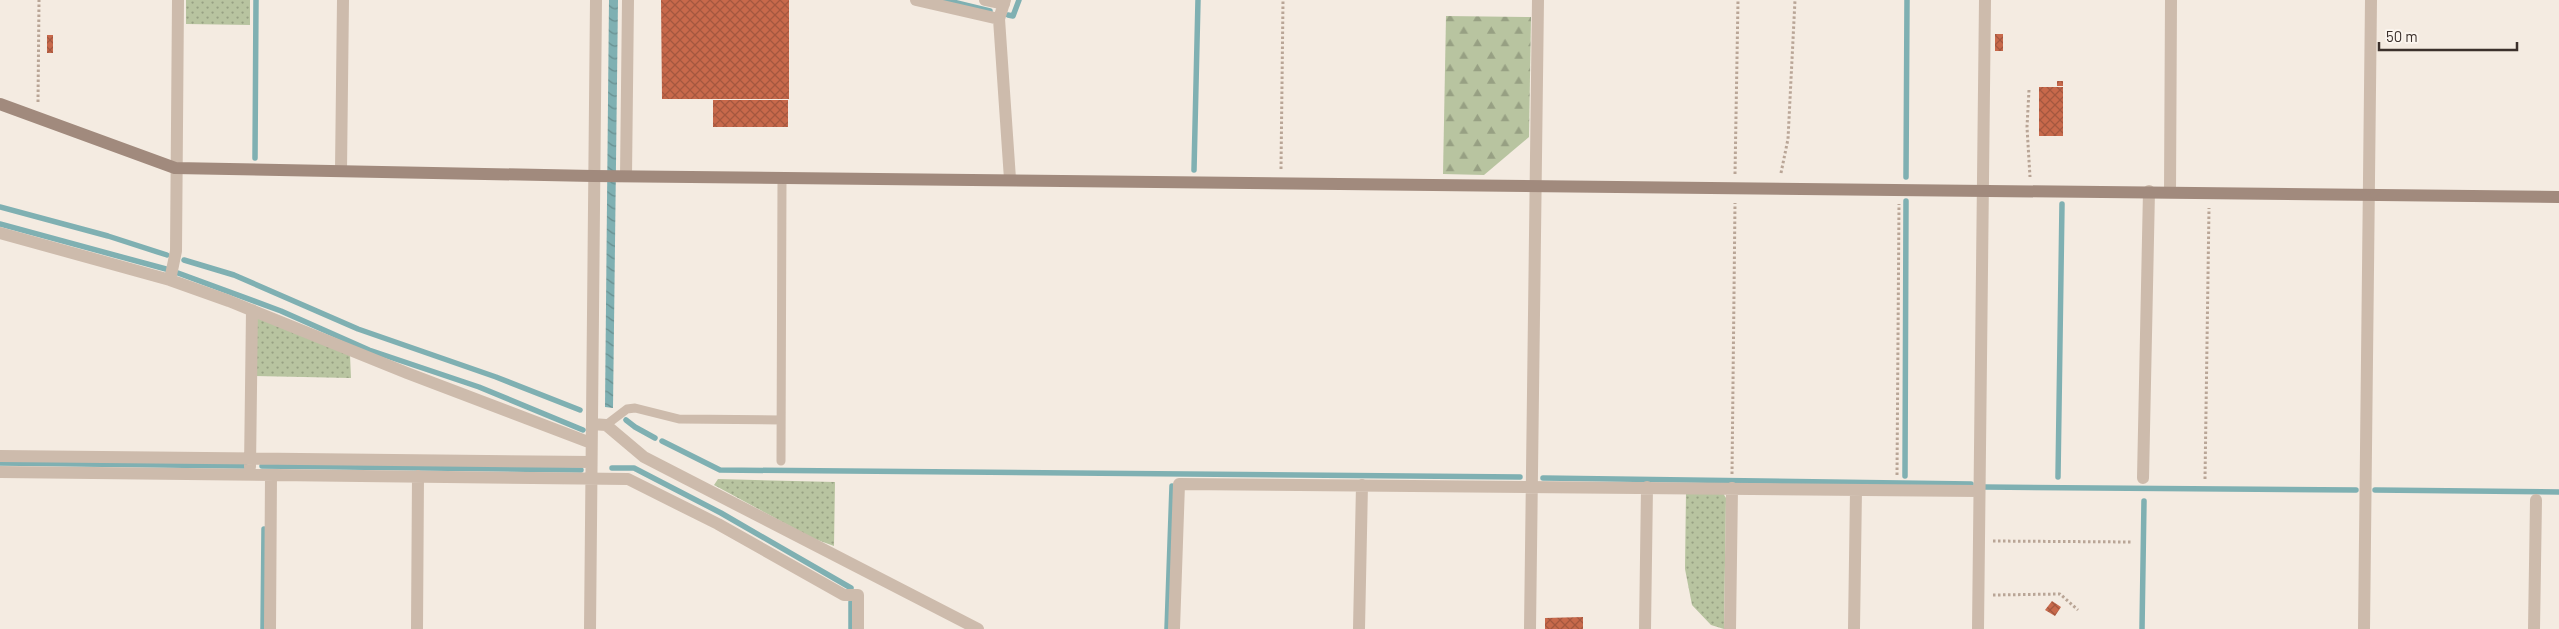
<svg xmlns="http://www.w3.org/2000/svg" width="2559" height="629" font-family="Barlow,sans-serif">
<defs>
<pattern id="grass-dots" width="8" height="8" patternUnits="userSpaceOnUse" patternTransform="scale(1.25)"><rect width="8" height="8" fill="#b8c4a0"/><path d="M2 2h.1M6 6h.1" fill="none" stroke="#97a083" stroke-width="1.8" stroke-linecap="round"/></pattern>
<pattern id="forest-firs" width="22" height="20" patternUnits="userSpaceOnUse" patternTransform="scale(1.25)"><rect width="22" height="20" fill="#b8c4a0"/><path d="M5 1l3.5 6h-7zM16 11l3.5 6h-7z" fill="#97a083"/></pattern>
<pattern id="water-waves" width="16" height="10" patternUnits="userSpaceOnUse" patternTransform="scale(1.25)"><rect width="16" height="10" fill="#7fb0b2"/><path d="M0 5q4-4 8 0t8 0" fill="none" stroke="#699091"/></pattern>
<pattern id="building-cross-hatch" width="8" height="8" patternUnits="userSpaceOnUse" patternTransform="scale(1.25)"><rect width="8" height="8" fill="#c8694b"/><path d="M0 0l8 8M0 8l8-8" fill="none" stroke="#a4573f"/></pattern>
</defs>
<rect width="100%" height="100%" fill="#f4ebe1"/>
<!-- grass -->
<path fill="url(#grass-dots)" d="M186 0H250V25L186 24Z
M258 317 350 355 351 378 255 376 256 319Z
M718 479 835 482 834 546 812 538 714 485Z
M1686 492 1723 493 1726 498 1724 629 1711 625 1692 605 1685 569Z"/>
<!-- forest -->
<path fill="url(#forest-firs)" d="M1446 16 1531 17 1529 137 1484 175 1443 174Z"/>
<!-- water -->
<path fill="url(#water-waves)" d="M609 0H618L613 408 605 407Z"/>
<g fill="none" stroke-linecap="round" stroke-linejoin="round">
<!-- stream -->
<path stroke="#7fb0b2" stroke-width="5.5" d="M945 0 990 11
M1008 15 1013 16 1019 0
M255 158 256 0
M1194 170 1198 0
M1906 177 1907 0
M0 207 108 236 167 255
M0 224 166 269
M184 260 234 275 358 329 496 377 580 410
M178 273 281 311 369 350 479 387 583 430
M626 420 635 427 655 438
M662 441 720 470 1520 477
M0 463 245 466
M262 466 581 470
M612 468H634L721 513 851 588
M1905 476 1906 201
M2058 477 2062 204
M1543 478 1971 484
M1984 487 2356 490
M2375 490 2559 492
M263 629 264 529
M851 629V602
M1167 629 1172 486
M2142 629 2144 501"/>
</g>
<!-- building -->
<path fill="url(#building-cross-hatch)" d="M661 0H789V99H662Z
M1995 34H2003V51H1995Z
M47 35H53V53H47Z
M2057 81H2063V86H2057Z
M2039 87H2063V136H2039Z
M713 100H788V127H713Z
M2052 601 2061 607 2055 616 2045 610Z
M1583 617V629H1545V618Z"/>
<g fill="none" stroke-linecap="round" stroke-linejoin="round">
<!-- path -->
<path stroke="#b9a596" stroke-width="3" stroke-dasharray="2.5 2.5" stroke-linecap="butt" d="M2029 90 2027 127 2030 177
M38 102 39 0
M1281 169 1283 0
M1781 173 1788 139 1795 0
M1735 174 1738 0
M1732 474 1735 203
M1897 475 1899 204
M2205 479 2209 208
M1993 541 2132 542
M1993 595 2060 594 2078 610"/>
<!-- lane -->
<path stroke="#cdbbac" stroke-width="9" d="M606 425 627 409 635 408 679 419 781 420
M781 461 782 177"/>
<!-- street -->
<path stroke="#cdbbac" stroke-width="12" d="M916 0 999 19
M985 0 1004 4
M1005 0 999 19 1010 179
M341 170 343 0
M626 176 628 0
M2170 192 2171 0
M0 233 170 280 229 301 407 373 591 443
M170 280 176 251 178 0
M592 424 606 425 644 457 978 629
M0 456 591 462
M250 467 252 310
M0 472 628 479 718 524 844 595H858V629
M2143 478 2149 191
M270 629 271 475
M417 629 418 476
M590 629 596 0
M1174 629 1179 484 1979 491
M1359 629 1362 485
M1530 629 1538 0
M1645 629 1647 487
M1730 629 1732 488
M1854 629 1856 490
M1978 629 1985 0
M2364 629 2371 0
M2534 629 2536 500"/>
<!-- secondary -->
<path stroke="#a18a7d" stroke-width="12" d="M0 104 175 168 593 176 2559 197"/>
</g>
<!-- scale -->
<path d="M2379 42v8h138v-8" fill="none" stroke="#3b302b" stroke-width="2.5"/>
<text x="2386" y="42" font-size="15" fill="#3b302b" stroke="#fbf5ee" stroke-width="4" paint-order="stroke">50 m</text>
</svg>
